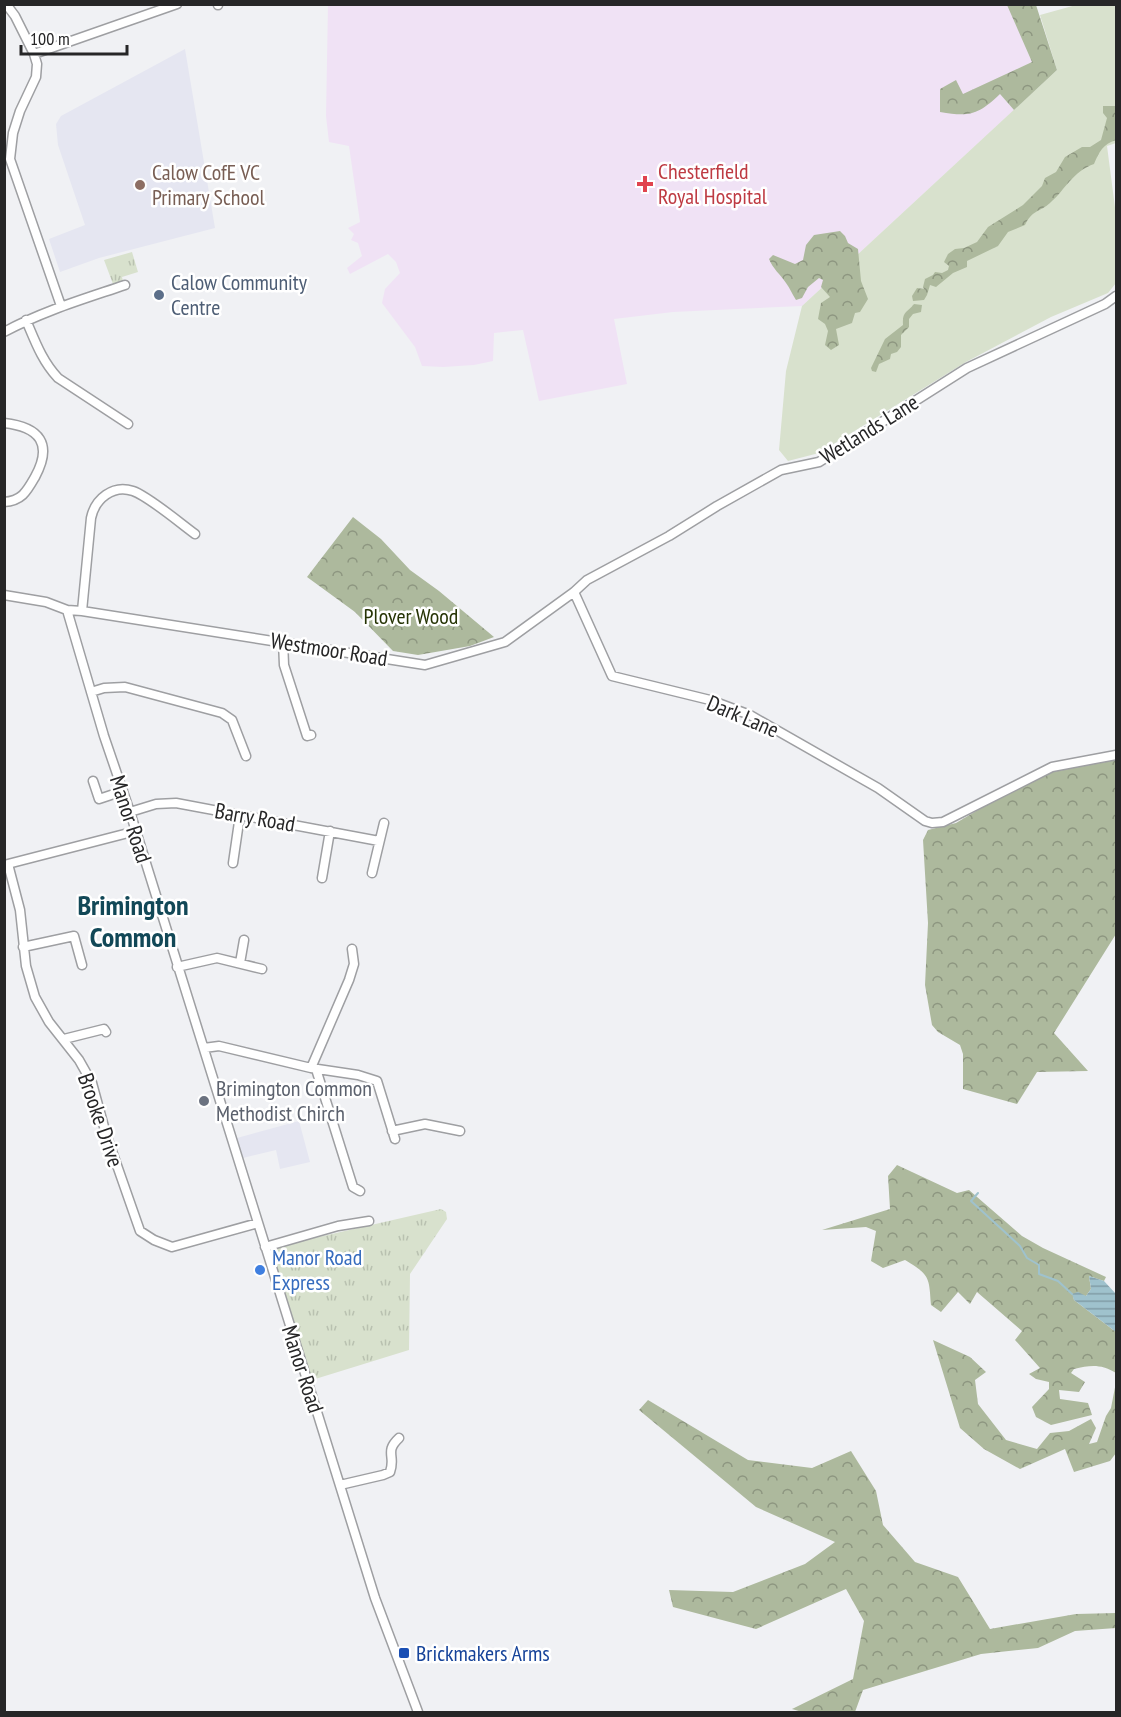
<svg xmlns="http://www.w3.org/2000/svg" width="1121" height="1717" font-family="'PT Sans Narrow',sans-serif">
<defs>
<pattern id="forest-crowns" width="20" height="18" patternUnits="userSpaceOnUse" patternTransform="scale(1.5)"><rect width="20" height="18" fill="#adb99d"/><path d="M2 6a3 3 0 1 1 6 0M12 15a3 3 0 1 1 6 0" fill="none" stroke="#8d9680"/></pattern>
<pattern id="park-tufts" width="24" height="20" patternUnits="userSpaceOnUse" patternTransform="scale(1.5)"><rect width="24" height="20" fill="#d8e1cd"/><path d="M3 7l-1-3M5 7V3M7 7l1-3M15 17l-1-3M17 17v-4M19 17l1-3" fill="none" stroke="#b9c1b0"/></pattern>
<pattern id="water-rules" width="6" height="5" patternUnits="userSpaceOnUse" patternTransform="scale(1.5)"><rect width="6" height="5" fill="#9fc2cd"/><path d="M0 2.5h6" fill="none" stroke="#819da6"/></pattern>
</defs>
<rect width="100%" height="100%" fill="#f0f1f4"/>
<!-- built -->
<path fill="#e5e6f1" d="M185 49 215 228 99 258 60 272 49 239 85 225 58 145 56 124 61 116Z
M299 1121 310 1162 280 1169 276 1150 243 1158 237 1138Z"/>
<!-- medical -->
<path fill="#f0e2f5" d="M1007 4 1032 62 963 95 940 111 1000 94 1014 110 802 306 673 312 614 319 627 384 539 401 523 330 494 333 493 361 474 365 443 367 422 366 415 347 382 303 385 289 400 273 396 262 388 254 350 274 347 268 362 256 358 243 351 240 354 234 348 228 360 222 349 146 329 142 326 116 328 5Z"/>
<!-- grass -->
<path fill="#d8e1cd" d="M1076 5H1116V143L1107 146 1116 215V283L1108 293 1051 317 966 362 819 453 788 461 779 450 786 371 802 306 1057 70 1040 15Z"/>
<!-- forest -->
<path fill="url(#forest-crowns)" d="M1007 5H1036L1057 70 1014 110 1000 94C978 115 970 117 940 112V89L956 80 963 94 1032 62Z
M1103 106H1116V140C1103 144 1099 152 1094 164 1072 172 1066 189 1050 203 1040 212 1032 210 1025 225L1008 232 998 246 967 261V267L953 273 936 287 930 285 927 295 924 300 913 301 912 296 917 288 924 289 923 287 925 279 933 275 935 272 942 273 948 270 949 266 944 262 948 254 955 249 964 248 977 242 988 227 1023 205 1042 186 1045 178 1056 172 1065 157 1082 147H1090L1101 140 1107 118 1103 113Z
M840 231 845 236 848 243 858 249 861 281 868 299 860 312 855 313 852 323 836 329 839 345 831 350 825 345 828 331 825 324 818 319 821 303 830 297 821 287 823 280 819 278 808 287 802 298 796 300C792 294 790 288 786 283 780 274 773 269 769 259L773 255 795 264 803 260 806 245 814 235Z
M914 304 922 305 921 312 913 314 909 319V327L901 335V347L897 352 891 354 890 359 879 364 876 372 872 371 871 368 885 339 903 325C902 311 907 313 914 304Z
M353 517 381 539 410 570 439 591 494 637 470 646 418 655 393 651 355 612 307 577Z
M1116 760V934L1054 1033 1088 1071 1037 1072 1017 1104 963 1089V1054L960 1045 938 1032 932 1025 925 985 928 923 923 840 928 830 956 823 983 807 1052 772Z
M897 1165 957 1193 969 1190 1022 1236 1043 1248 1106 1277 1104 1281 1089 1276 1091 1289 1086 1296 1073 1295 1074 1300 1116 1332V1373C1101 1364 1091 1365 1074 1369L1071 1373 1085 1382 1079 1392 1059 1390 1060 1399 1088 1403 1092 1415 1051 1425 1036 1417 1032 1407 1049 1389V1382L1036 1379 1029 1374 1040 1368 1015 1340 1022 1331 977 1292 970 1304 958 1292 941 1312 931 1305C929 1277 930 1275 905 1260L883 1268 871 1261 876 1231 866 1227 822 1230 890 1209 888 1176Z
M933 1340 970 1357 986 1372 975 1380 978 1404 1006 1440 1037 1449 1050 1433 1069 1431 1091 1419 1096 1428 1089 1444 1097 1442 1106 1416 1111 1408 1116 1382V1453L1110 1461 1074 1472 1065 1449 1020 1469 984 1449 960 1428Z
M648 1400 748 1460 812 1468 851 1451 876 1491 883 1525 915 1562 958 1577 990 1629 1076 1614 1116 1613V1628L1075 1631 1038 1648 981 1654 863 1690 855 1712H802L792 1709 853 1679 864 1621 846 1589 756 1629 673 1607 669 1590 733 1592 805 1564 835 1542 756 1507 639 1410Z"/>
<!-- park -->
<path fill="url(#park-tufts)" d="M132 252 138 272 122 277 123 281 113 284 104 260Z
M441 1209 446 1212 447 1219 410 1274 409 1350 312 1380 272 1252 275 1247Z"/>
<!-- water -->
<path fill="url(#water-rules)" d="M1089 1276 1104 1281 1116 1294V1332L1074 1300 1072 1294 1078 1292 1086 1296 1091 1289Z"/>
<g fill="none" stroke-linecap="round" stroke-linejoin="round">
<!-- stream -->
<path stroke="#9fc2cd" stroke-width="2" d="M978 1193 971 1201 1020 1246 1027 1258 1039 1265V1274L1058 1281 1072 1294"/>
<defs>
<path id="minor" d="M6 4 15 16 34 54 37 64 36 77 20 111 13 133 10 159 61 306
M218 4V5
M34 54 177 4
M26 320C35 341 42 361 58 378L128 424
M4 332C43 311 84 299 125 285
M4 423C40 427 53 444 35 477 27 491 22 501 4 502
M574 592 612 676 710 700 750 715 878 788 925 821 932 823 943 822 1052 767 1116 755
M4 595 46 602 67 610 82 611 425 665 505 642 574 592 587 580 669 536 717 506 781 470 819 462 967 368 1105 304 1116 296
M67 610 104 736 130 812 375 1598 418 1712
M82 611 91 518C95 499 113 484 133 491 148 496 180 523 195 534
M283 641 284 665 307 736 311 735
M91 692 104 688 125 687 222 713 232 720 246 756
M93 781 99 799 123 791
M130 812 156 804 176 803 379 841
M233 863 240 815
M8 864 20 910 26 966 35 997 49 1022 79 1060 92 1083 106 1134 140 1231 154 1240 172 1247 258 1223
M4 865 136 831
M372 873 384 823
M322 878 330 831
M23 947 74 936 82 965
M240 963 244 940
M177 967 217 958 262 969
M64 1039 104 1029 106 1032
M204 1048 219 1046 311 1068 358 1075 377 1081 395 1139
M311 1068 349 980 354 964 352 949
M316 1069 353 1187 360 1191
M392 1131 425 1124 460 1131
M265 1247 338 1226 369 1221
M340 1485 383 1475 390 1472C396 1456 384 1452 399 1438"/>
</defs>
<!-- minor casing -->
<use href="#minor" stroke="#9e9fa2" stroke-width="11"/>
<!-- minor -->
<use href="#minor" stroke="#fff" stroke-width="8"/>
</g>
<!-- markers -->
<path fill="#e0444e" stroke="#fff" stroke-width="2" d="M642 175h6v6h6v6h-6v6h-6v-6h-6v-6h6z"/>
<circle fill="#8d6e63" stroke="#fff" stroke-width="2" cx="140" cy="185" r="6"/>
<circle fill="#5c6f8a" stroke="#fff" stroke-width="2" cx="159" cy="295" r="6"/>
<circle fill="#6b7280" stroke="#fff" stroke-width="2" cx="204" cy="1101" r="6"/>
<circle fill="#3f7fe0" stroke="#fff" stroke-width="2" cx="260" cy="1270" r="6"/>
<rect fill="#1a4fb4" stroke="#fff" stroke-width="2" x="398" y="1647" width="12" height="12" rx="3"/>
<g text-anchor="middle" dominant-baseline="central" stroke-width="5" stroke-linejoin="round" paint-order="stroke">
<!-- health labels -->
<g font-size="22" fill="#be3a42" stroke="#fff" text-anchor="start">
<text x="658" y="171">Chesterfield<tspan x="658" dy="25">Royal Hospital</tspan></text>
</g>
<!-- education labels -->
<g font-size="22" fill="#785e54" stroke="#fff" text-anchor="start">
<text x="152" y="172">Calow CofE VC<tspan x="152" dy="25">Primary School</tspan></text>
</g>
<!-- service labels -->
<g font-size="22" fill="#4e5e75" stroke="#fff" text-anchor="start">
<text x="171" y="282">Calow Community<tspan x="171" dy="25">Centre</tspan></text>
</g>
<!-- street labels -->
<g font-size="22" fill="#262627" stroke="#fff">
<text transform="translate(869 429) rotate(-32)">Wetlands Lane</text>
<text transform="translate(329 649) rotate(9)">Westmoor Road</text>
<text transform="translate(743 716) rotate(23)">Dark Lane</text>
<text transform="translate(255 817) rotate(10)">Barry Road</text>
<text transform="translate(131 819) rotate(72)">Manor Road</text>
<text transform="translate(101 1120) rotate(71)">Brooke Drive</text>
<text transform="translate(303 1369) rotate(72)">Manor Road</text>
</g>
<!-- park labels -->
<g font-size="22" fill="#263405" stroke="#fff">
<text x="411" y="616">Plover Wood</text>
</g>
<!-- worship labels -->
<g font-size="22" fill="#5b616d" stroke="#fff" text-anchor="start">
<text x="216" y="1088">Brimington Common<tspan x="216" dy="25">Methodist Chirch</tspan></text>
</g>
<!-- shop labels -->
<g font-size="22" fill="#366cbe" stroke="#fff" text-anchor="start">
<text x="272" y="1257">Manor Road<tspan x="272" dy="25">Express</tspan></text>
</g>
<!-- transit labels -->
<g font-size="22" fill="#164399" stroke="#fff" text-anchor="start">
<text x="416" y="1653">Brickmakers Arms</text>
</g>
<!-- district labels -->
<g font-size="28" font-weight="bold" fill="#124857" stroke="#fff">
<text x="133" y="904">Brimington<tspan x="133" dy="32">Common</tspan></text>
</g>
</g>
<!-- border -->
<rect width="1121" height="1717" fill="none" stroke="#262627" stroke-width="12"/>
<!-- scale -->
<path d="M21 45v9h106v-9" fill="none" stroke="#262627" stroke-width="3"/>
<text x="30" y="45" font-size="18" fill="#262627" stroke="#ffffff" stroke-width="4.5" paint-order="stroke">100 m</text>
</svg>
